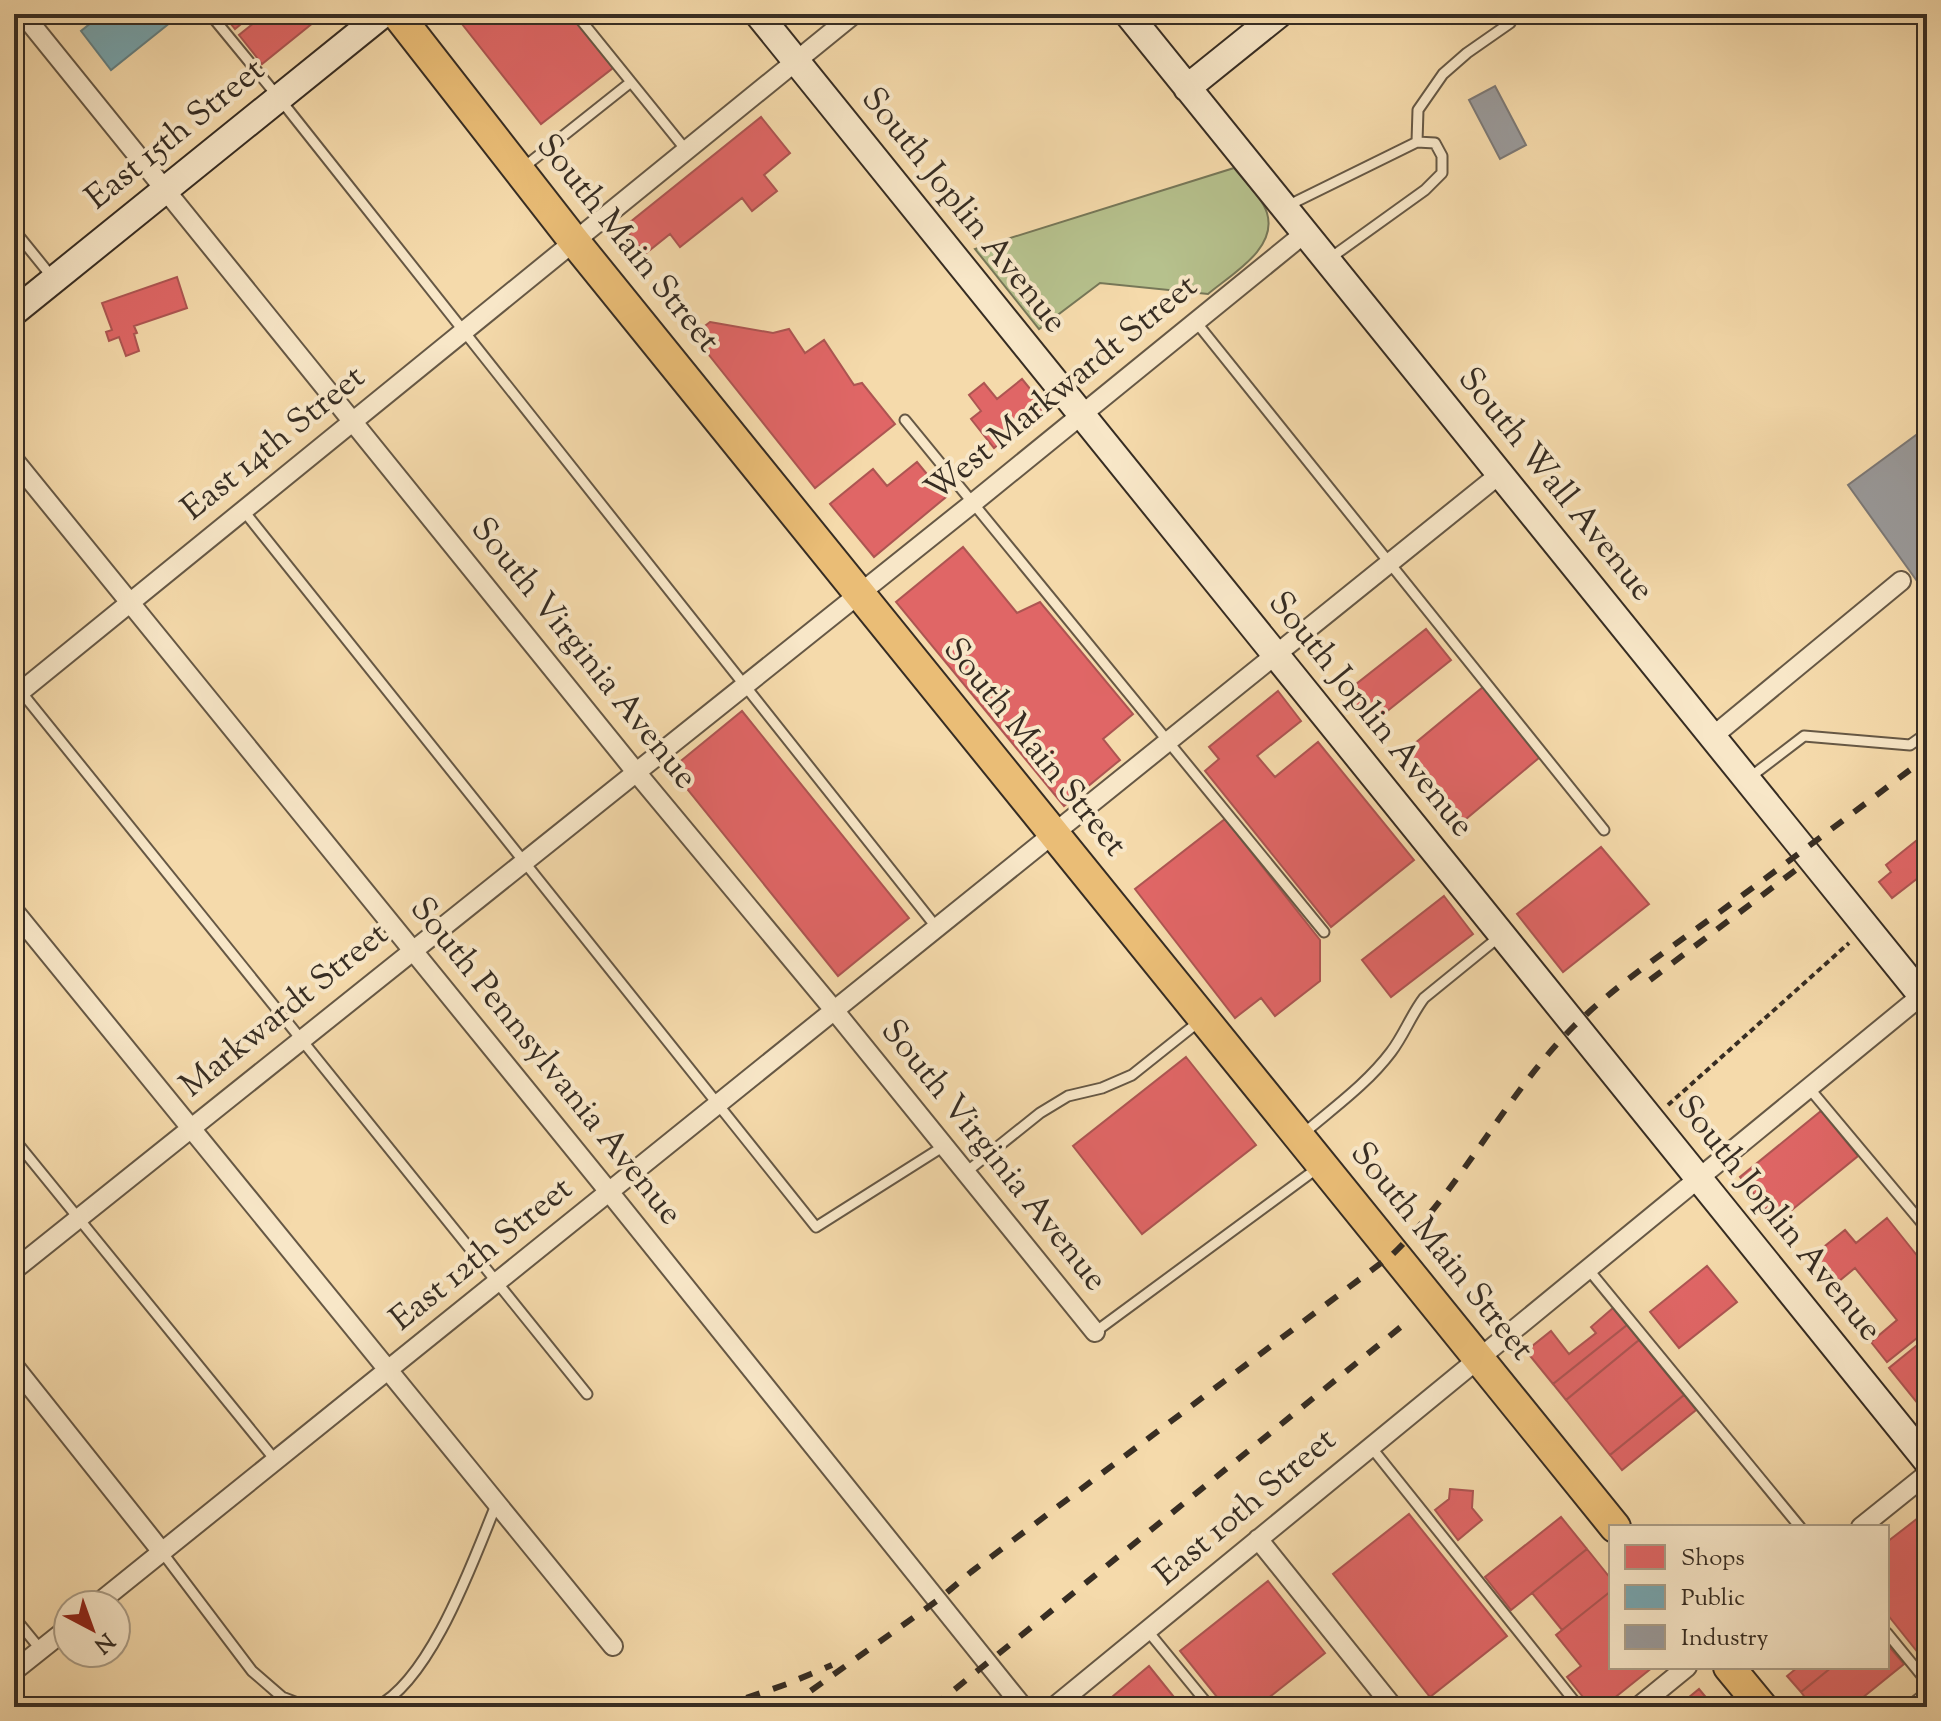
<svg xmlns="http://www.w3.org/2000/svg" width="1941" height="1721" font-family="'Sorts Mill Goudy',serif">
<rect width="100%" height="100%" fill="#f5daab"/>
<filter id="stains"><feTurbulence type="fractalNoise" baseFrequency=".0025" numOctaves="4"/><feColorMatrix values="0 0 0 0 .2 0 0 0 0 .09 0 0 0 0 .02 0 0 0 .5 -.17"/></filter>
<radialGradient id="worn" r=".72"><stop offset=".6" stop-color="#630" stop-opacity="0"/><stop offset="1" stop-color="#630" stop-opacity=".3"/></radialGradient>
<!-- green -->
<path fill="#b6c18d" stroke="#767758" stroke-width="2" d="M1234 168C1244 181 1262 197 1267 213 1278 249 1230 275 1208 294L1100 283 1039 329 975 249Z"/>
<!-- shops -->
<path fill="#e06666" stroke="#ad5552" stroke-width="2" d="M223 14H253L235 29Z
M265 14H324L262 64 239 35Z
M464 14H571L613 68 541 124 458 19Z
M761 117 790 153 764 175 777 191 752 211 742 198 680 247 670 234 645 254 624 227Z
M177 277 187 308 134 326 137 333 134 334 139 351 126 356 119 337 109 341 106 332 112 330 102 303Z
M710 322 773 333 789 329 805 353 824 340 854 385 862 383 895 424 815 488 693 335Z
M1022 379 1045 407 994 448 971 419 981 411 969 395 984 383 997 399Z
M917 462 946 497 874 557 830 504 873 469 887 486Z
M963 547 1017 613 1040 602 1133 714 1103 739 1120 760 1064 806 896 602Z
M1426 629 1451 660 1371 724 1346 692Z
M1483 687 1540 757 1460 824 1402 754Z
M1278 691 1301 721 1257 756 1275 777 1318 742 1414 860 1331 927 1205 771 1219 759 1209 747Z
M742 711 909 918 838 976 671 769Z
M1225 819 1320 940V981L1275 1016 1261 998 1235 1018 1135 889Z
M1927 832V871L1892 898 1879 882 1891 872 1886 865Z
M1601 847 1649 904 1563 972 1517 914Z
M1444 896 1473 934 1391 997 1362 960Z
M1186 1057 1256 1145 1142 1234 1073 1146Z
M1821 1111 1858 1156 1777 1222 1740 1177Z
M1887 1218 1927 1268V1330L1887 1362 1871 1342 1897 1320 1855 1268 1833 1286 1810 1258 1845 1230 1856 1243Z
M1707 1266 1737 1302 1679 1348 1650 1312Z
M1613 1308 1627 1325 1553 1384 1526 1351 1551 1331 1569 1354 1596 1333 1591 1327Z
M1627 1325 1639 1340 1566 1400 1553 1384Z
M1927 1337V1415L1889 1368Z
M1639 1340 1684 1395 1610 1455 1566 1400Z
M1684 1395 1696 1410 1622 1470 1610 1455Z
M1450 1489 1473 1491 1472 1508 1482 1520 1458 1540 1435 1510 1449 1499Z
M1927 1511V1664L1887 1614V1542Z
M1409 1514 1507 1636 1430 1697 1333 1574Z
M1561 1517 1587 1549 1511 1610 1485 1577Z
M1587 1549 1611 1579V1591L1562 1630 1532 1593Z
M1268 1581 1325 1653 1257 1707H1225L1180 1651Z
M1611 1591V1667H1653L1603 1707H1591L1567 1677 1581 1666 1556 1635Z
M1887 1644 1904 1664 1851 1707H1812L1801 1692 1832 1667H1887Z
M1149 1666 1182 1707H1100Z
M1798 1667H1832L1801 1692 1787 1676Z
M1699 1689 1714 1707H1677Z"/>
<!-- public -->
<path fill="#76a5af" stroke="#638185" stroke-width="2" d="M102 14H181L111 70 81 31Z"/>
<!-- industry -->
<path fill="#999" stroke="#7c7976" stroke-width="2" d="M1495 86 1526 145 1500 159 1469 100Z
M1927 427V595L1848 485Z"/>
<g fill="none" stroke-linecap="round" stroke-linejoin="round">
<defs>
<path id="lane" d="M210 14 279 98 937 928
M576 14 686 150
M1417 142 1418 110 1443 74 1467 53 1510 23 1514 14
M524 167 631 82
M1287 206 1417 142 1435 143 1442 156V173L1425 190 1329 259
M14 230 52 277
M1196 322 1604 830
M905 420 1324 932
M243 510 816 1227 944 1146
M14 683 587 1394
M1749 778 1804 736 1910 745 1927 733
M1809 1088 1927 1229
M1303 1134C1333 1108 1367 1084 1391 1052 1404 1035 1411 1015 1424 998L1499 937
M14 1139 276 1461
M965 1173 1040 1113 1068 1096 1102 1088 1132 1075 1201 1020
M1588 1269 1800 1527
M1095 1332 1319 1167
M1371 1447 1579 1707
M162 1552 252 1671 282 1697 308 1707
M14 1617 41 1650
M1147 1630 1210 1707
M1887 1633 1927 1682
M376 1707C431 1680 473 1561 496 1505
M1908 1707 1927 1692"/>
<path id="street" d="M23 14 636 772 834 1010 1095 1332
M14 460 610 1193 1023 1707
M14 697 854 14
M1712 737 1901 581
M14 911 613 1646
M14 1270 973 503 1305 233
M14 1366 162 1552
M1861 1527 1927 1474
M1258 1539 1393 1707
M96 1605 1500 474
M14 1671 68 1628
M1054 1707 1927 991
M1638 1707 1687 1667"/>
<path id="secondary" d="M758 14 1927 1461
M1128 14 1927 1002
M1187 88 1279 14
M14 312 383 14"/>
<path id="primary" d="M397 14 574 241 1615 1527
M1729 1667 1762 1707"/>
</defs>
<!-- lane casing -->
<use href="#lane" stroke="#665845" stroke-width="13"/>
<!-- street casing -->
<use href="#street" stroke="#665845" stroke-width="22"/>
<!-- secondary casing -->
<use href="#secondary" stroke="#372d23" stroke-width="30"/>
<!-- primary casing -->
<use href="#primary" stroke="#372d23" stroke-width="34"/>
<!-- path -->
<path stroke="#372d23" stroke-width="4" stroke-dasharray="6 4" stroke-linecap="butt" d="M1668 1105 1849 943"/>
<!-- lane -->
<use href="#lane" stroke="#f8e7c8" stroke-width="9"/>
<!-- street -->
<use href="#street" stroke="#f8e7c8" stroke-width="18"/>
<!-- secondary -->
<use href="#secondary" stroke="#f8e7c8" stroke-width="26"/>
<!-- primary -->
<use href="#primary" stroke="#eabd76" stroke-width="30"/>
<!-- rail -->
<path stroke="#372d23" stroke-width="6" stroke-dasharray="14 14" stroke-linecap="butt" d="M1650 980 1797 869
M720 1707 787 1684 832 1665
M788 1707 938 1600 971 1572 1393 1254C1463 1186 1505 1095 1574 1026 1617 984 1669 949 1717 914 1788 862 1857 810 1927 757
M933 1707 1402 1326"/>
</g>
<g text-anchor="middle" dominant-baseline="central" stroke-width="8" stroke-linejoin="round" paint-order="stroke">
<!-- street labels -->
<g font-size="34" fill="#372d23" stroke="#f8e7c8">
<text transform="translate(176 135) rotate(-39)">East 15th Street</text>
<text transform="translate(963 211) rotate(51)">South Joplin Avenue</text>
<text transform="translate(627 244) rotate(51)">South Main Street</text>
<text transform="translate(1062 389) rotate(-39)">West Markwardt Street</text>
<text transform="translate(274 444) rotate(-39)">East 14th Street</text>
<text transform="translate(1555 485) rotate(51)">South Wall Avenue</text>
<text transform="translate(583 654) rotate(51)">South Virginia Avenue</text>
<text transform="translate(1370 715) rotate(51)">South Joplin Avenue</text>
<text transform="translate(1034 748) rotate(51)">South Main Street</text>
<text transform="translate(285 1011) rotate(-39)">Markwardt Street</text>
<text transform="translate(545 1062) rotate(51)">South Pennsylvania Avenue</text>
<text transform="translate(993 1156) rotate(51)">South Virginia Avenue</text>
<text transform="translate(1778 1219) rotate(51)">South Joplin Avenue</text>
<text transform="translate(1441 1252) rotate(51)">South Main Street</text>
<text transform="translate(482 1255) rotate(-39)">East 12th Street</text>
<text transform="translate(1246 1508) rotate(-40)">East 10th Street</text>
</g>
</g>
<!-- margin -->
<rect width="1941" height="1721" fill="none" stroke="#f5daab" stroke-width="48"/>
<rect x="16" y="16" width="1909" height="1689" fill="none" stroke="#372d23" stroke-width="4"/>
<rect x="24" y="24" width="1893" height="1673" fill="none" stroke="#372d23" stroke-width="2"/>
<!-- legend -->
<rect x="1609" y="1525" width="280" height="144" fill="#f8e7c8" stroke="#ab9d86" stroke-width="2"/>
<rect x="1625" y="1545" width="40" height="24" fill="#e06666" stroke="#ab9d86" stroke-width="2"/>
<text x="1681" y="1565" font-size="24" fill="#372d23">Shops</text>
<rect x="1625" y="1585" width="40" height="24" fill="#76a5af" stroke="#ab9d86" stroke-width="2"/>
<text x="1681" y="1605" font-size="24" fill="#372d23">Public</text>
<rect x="1625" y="1625" width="40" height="24" fill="#999999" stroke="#ab9d86" stroke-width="2"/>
<text x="1681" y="1645" font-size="24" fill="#372d23">Industry</text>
<!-- north arrow -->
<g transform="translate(92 1629) rotate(139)"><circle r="38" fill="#f8e7c8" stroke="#ab9d86" stroke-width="2"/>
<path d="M0-6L14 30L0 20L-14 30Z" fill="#8f2418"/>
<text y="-12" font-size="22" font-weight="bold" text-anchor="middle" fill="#372d23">N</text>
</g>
<rect width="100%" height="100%" filter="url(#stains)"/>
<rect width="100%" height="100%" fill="url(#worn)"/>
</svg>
